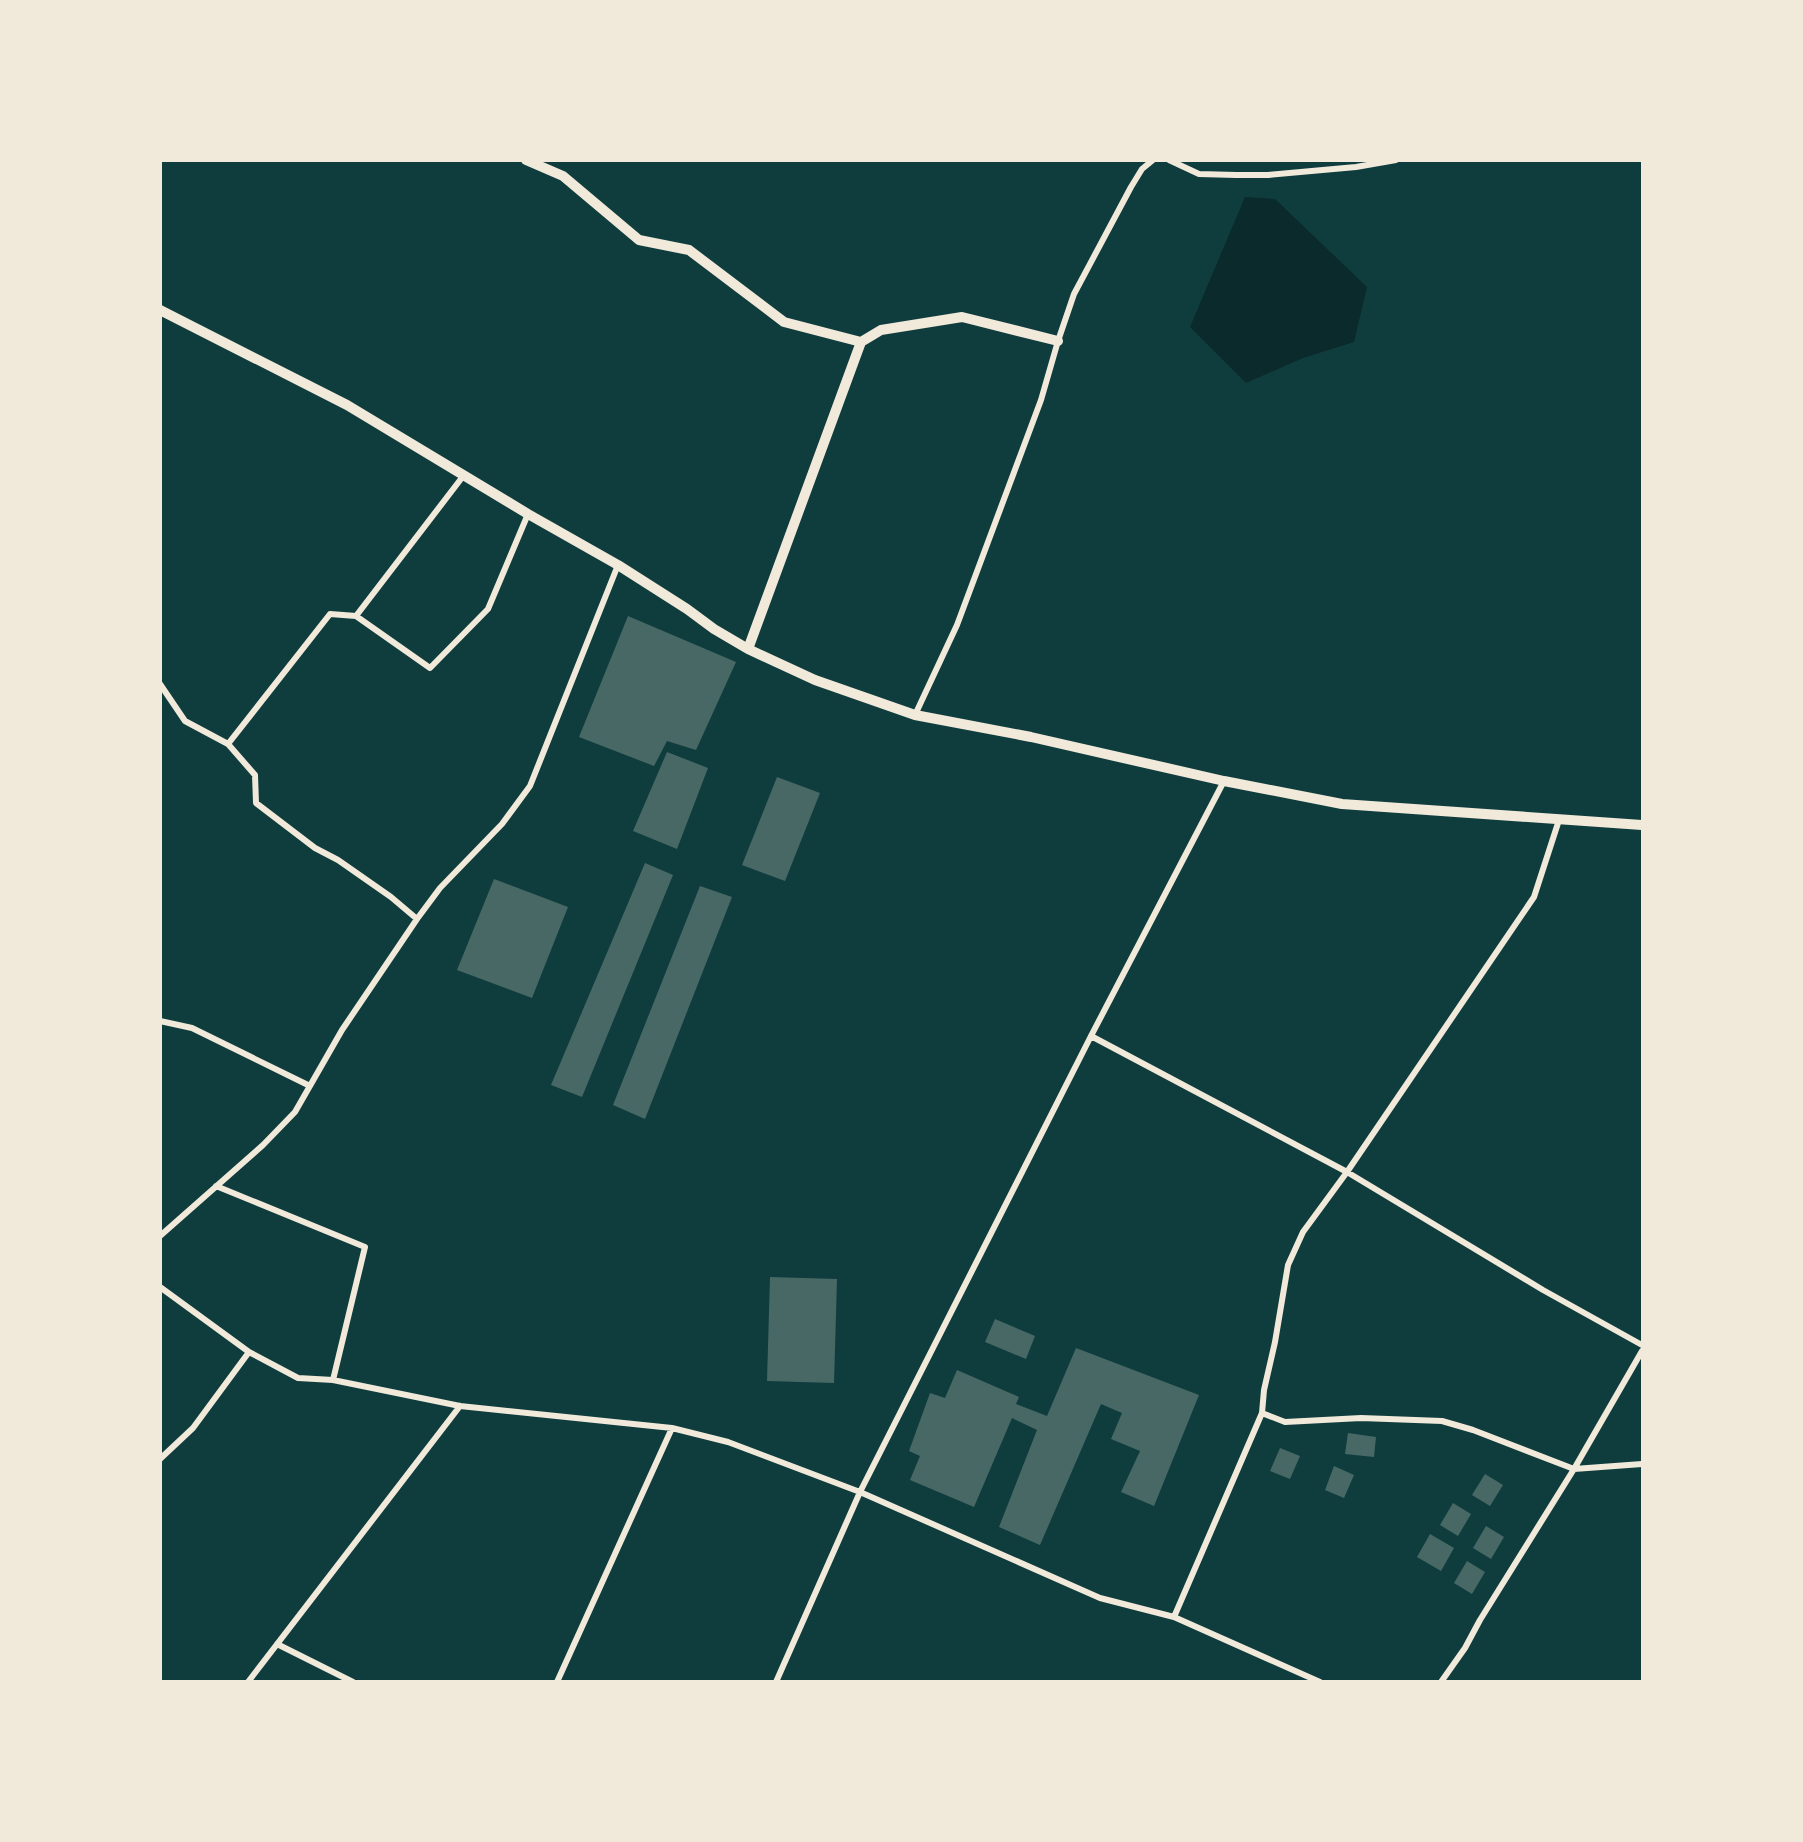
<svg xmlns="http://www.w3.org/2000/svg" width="1803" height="1842" font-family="'PT Sans Narrow',sans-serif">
<rect width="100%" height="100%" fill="#0f3d3e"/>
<!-- water -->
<path fill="#0a2a2b" d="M1245 197 1275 199 1367 287 1354 342 1303 358 1246 383 1190 327Z"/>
<!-- building -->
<path fill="#486865" d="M628 616 736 662 696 750 667 741 654 766 579 737Z
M667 752 708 768 677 849 633 831Z
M777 777 820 793 785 881 742 865Z
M645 863 673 875 582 1097 551 1085Z
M494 879 568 907 532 998 457 970Z
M700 886 732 897 645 1119 613 1105Z
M770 1277 837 1279 834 1383 767 1381Z
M995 1319 1035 1336 1026 1359 985 1342Z
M1076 1348 1199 1395 1154 1506 1121 1492 1140 1451 1111 1439 1122 1413 1101 1404 1040 1545 999 1527 1037 1430 1012 1418 974 1507 910 1480 920 1456 909 1451 930 1393 945 1398 957 1370 1019 1397 1016 1404 1047 1416Z
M1348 1433 1376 1437 1374 1457 1345 1454Z
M1280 1448 1300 1456 1290 1479 1270 1471Z
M1334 1466 1354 1475 1344 1498 1325 1490Z
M1485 1474 1503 1485 1490 1506 1472 1495Z
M1453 1503 1471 1514 1458 1536 1440 1525Z
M1486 1526 1504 1537 1491 1559 1473 1548Z
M1430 1534 1454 1548 1441 1571 1417 1557Z
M1467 1561 1485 1572 1472 1594 1454 1583Z"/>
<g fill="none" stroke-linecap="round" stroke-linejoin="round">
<!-- minor -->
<path stroke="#f1e9da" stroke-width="6" d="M1169 160 1199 174 1236 175H1268L1356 167 1396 160
M356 616 430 668 488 609 528 514
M160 684 185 721 228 744 255 775 256 803 315 848 338 860 391 897 417 919
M915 715 957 625 1041 400 1058 341 1074 294 1131 187 1142 169 1153 160
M228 744 330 614 356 616 464 475
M160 1021 192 1028 310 1086
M1091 1036 1347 1172 1543 1290 1642 1345
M216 1186 365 1247 333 1380
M160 1236 263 1145 295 1112 342 1030 417 919 440 888 502 824 530 786 618 565
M160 1287 249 1352 298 1378 333 1380 460 1406 672 1428 728 1442 860 1492 1100 1598 1174 1617 1320 1682
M1262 1413 1285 1422 1361 1418 1442 1421 1473 1430 1574 1469 1642 1464
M160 1459 193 1428 249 1352
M1174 1617 1262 1413 1264 1390 1275 1342 1288 1265 1303 1232 1347 1172 1534 897 1559 820
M277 1644 353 1682
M248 1682 460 1406
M557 1682 672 1428
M776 1682 860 1492 1091 1036 1224 781
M1441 1682 1465 1648 1480 1620 1574 1469 1642 1351"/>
<!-- tertiary -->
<path stroke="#f1e9da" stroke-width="10" d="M526 160 563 176 639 240 689 250 784 322 861 342 881 330 962 317 1058 341
M160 310 347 405 528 514 618 565 687 609 714 629 748 649 815 680 915 715 1031 737 1224 781 1342 804 1642 825
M748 649 861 342"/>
</g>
<!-- border -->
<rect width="1803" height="1842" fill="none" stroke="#f1e9da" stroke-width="324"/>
</svg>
